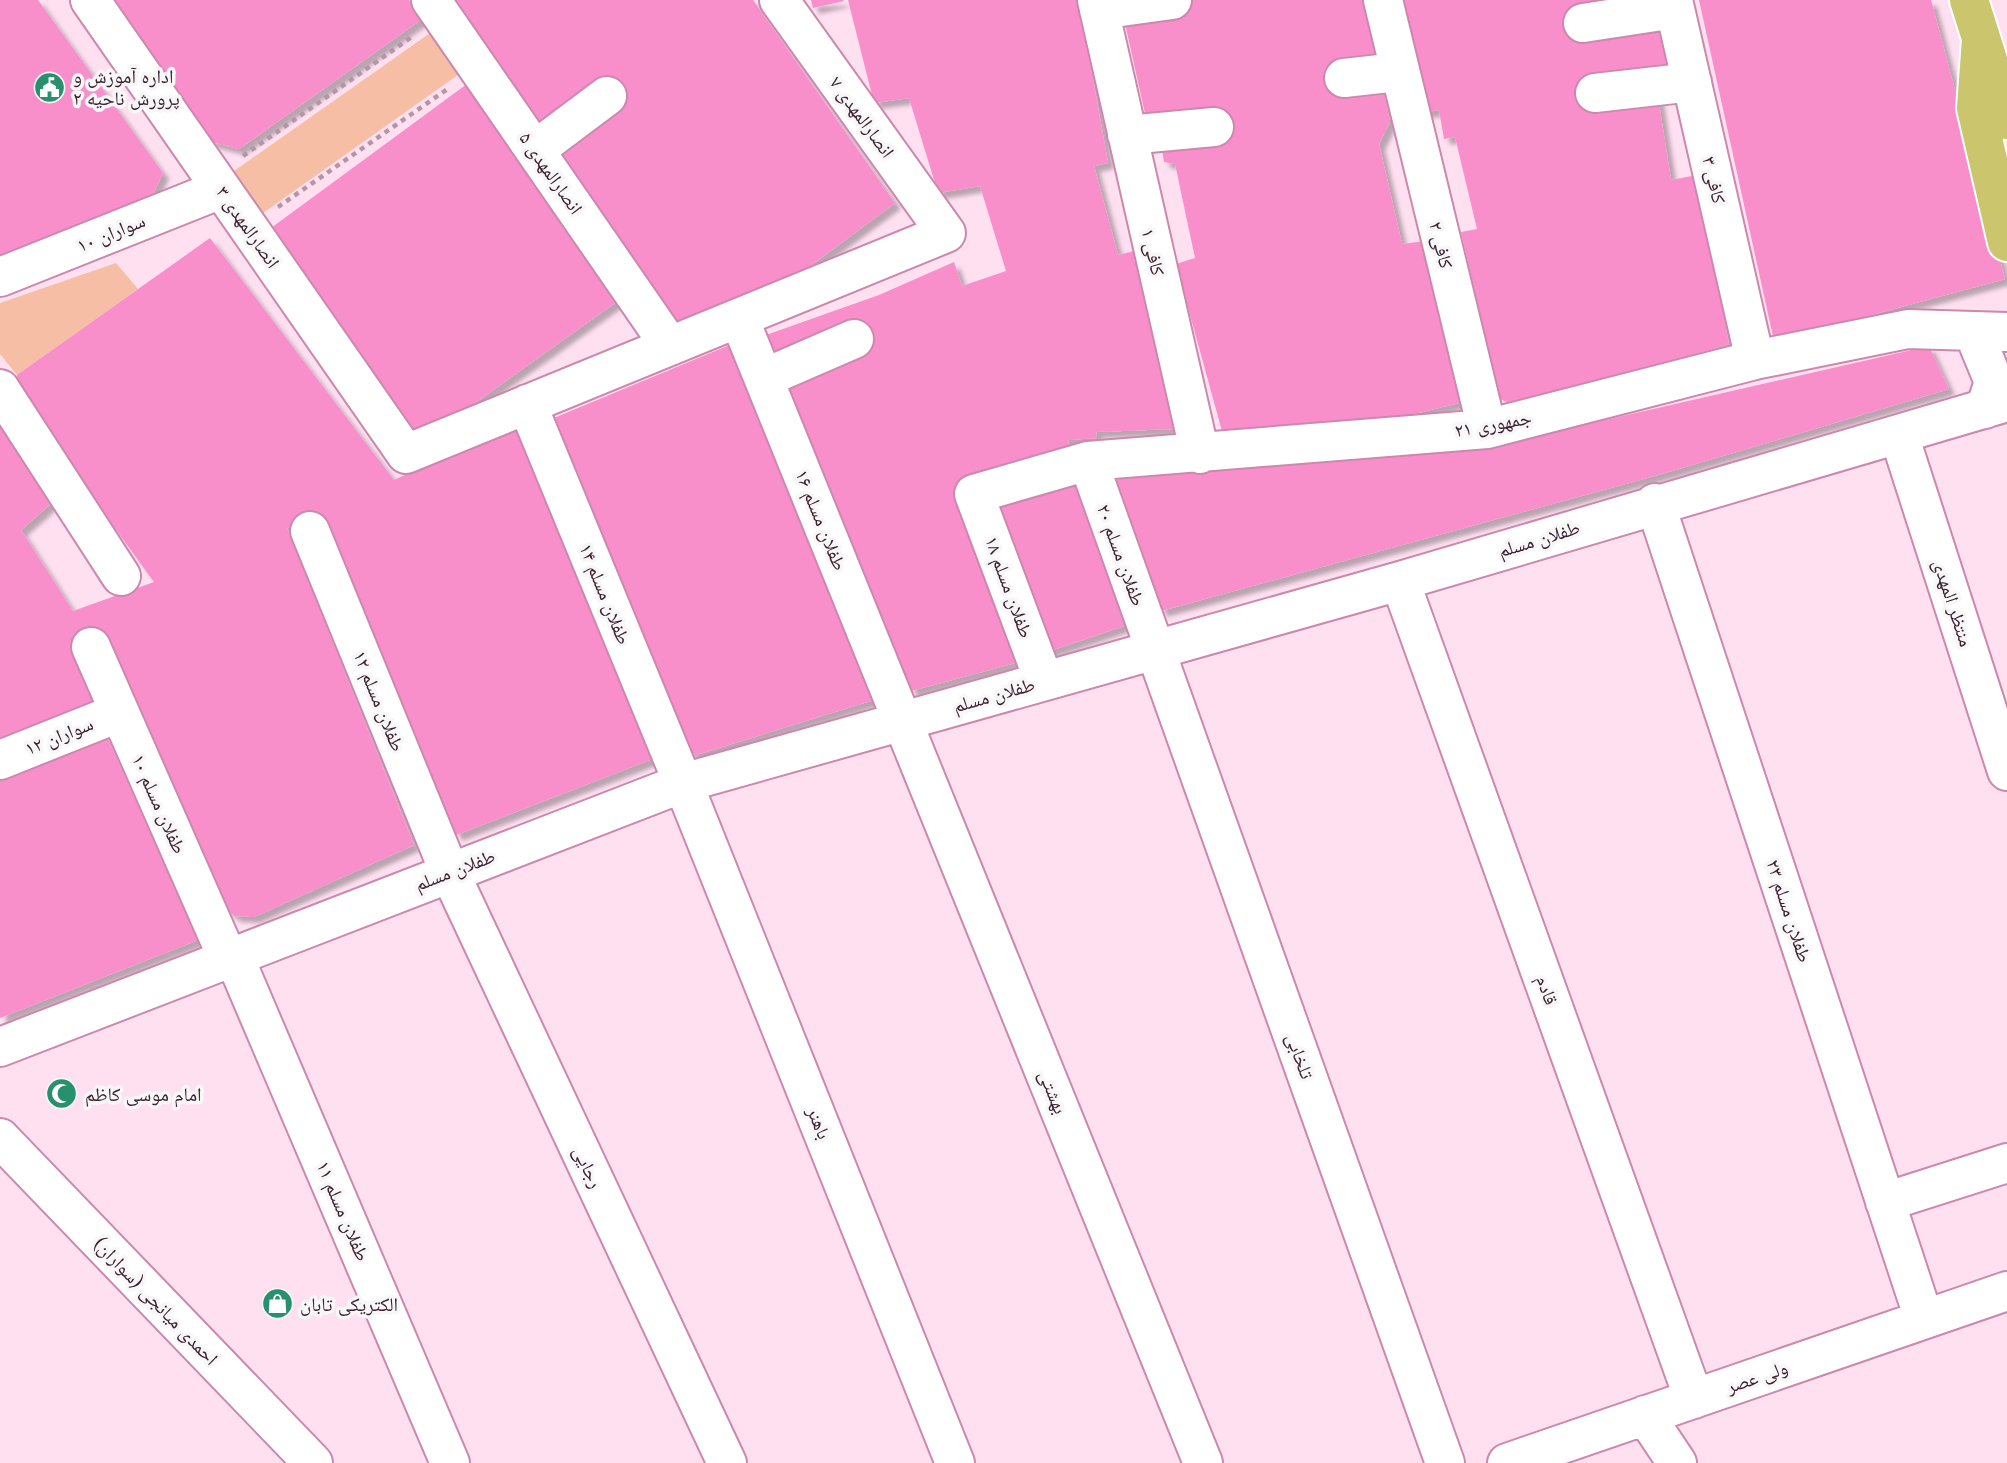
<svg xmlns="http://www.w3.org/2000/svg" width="2007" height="1463" font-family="'Libre Baskerville','Noto Naskh Arabic',serif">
<defs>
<filter id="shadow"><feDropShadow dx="6" dy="6" stdDeviation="2" flood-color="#0004"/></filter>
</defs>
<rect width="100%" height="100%" fill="#fee0f0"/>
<!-- green -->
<path fill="#f6bea4" d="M433 31 462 72 263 213 234 171Z
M116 263 138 289 17 375 0 354V303Z"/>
<!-- building -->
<path fill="#f88fcb" filter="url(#shadow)" d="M0 0H38L163 173 150 201 0 258Z
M110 0H409L422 19 239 149 211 142Z
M450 0H753L895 203 798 275 680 328Z
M811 0H843L844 1 813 8Z
M848 0H1079L1108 163 1094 166 1118 255 1138 250 1173 429 1096 432 1097 438 1068 440 1072 455 962 489 1026 660 911 691 766 335 879 295 954 262 962 286 1006 271 980 186 938 193 909 98 874 103Z
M1191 0H1365L1390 122 1379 144 1402 244 1425 241 1459 403 1397 418 1225 442 1176 264 1195 258 1175 164 1164 162 1160 136 1148 127 1122 10Z
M1399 0H1656L1673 76 1657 91 1671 180 1697 175 1729 344 1618 378 1515 405 1500 399 1461 232 1477 229 1455 137 1444 139 1439 110 1420 113Z
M1699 0H1931L2005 279 1774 341Z
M467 84 619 300 430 435 415 431 271 228Z
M210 238 394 480 520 422 660 756 456 835 318 515 287 528 414 845 254 917 235 916 220 905 72 646 95 706 0 750V421L55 500 21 530 73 611 154 582 16 392 17 375Z
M732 344 877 699 696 755 686 750 549 420Z
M1929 346 1949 389 1658 475 1161 611 1110 480 1483 448Z
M1078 480 1127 625 1041 654 994 503Z
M105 732 198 940 0 1018V774Z"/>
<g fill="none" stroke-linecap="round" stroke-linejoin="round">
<defs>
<path id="minor" d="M90 0 406 454 946 233 779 0
M431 0 670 346
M1097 0 1200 454
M1383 0 1487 429
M1673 0 1755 360
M1099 10 1172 0
M1583 23 1675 9
M1344 78 1398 72
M1595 93 1692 82
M1127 135 1214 127
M535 150 607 96
M0 277 221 189
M739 318 1203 1463
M1973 331 1994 382 1985 409
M764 378 854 339
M0 389 121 576
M527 404 683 783 955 1463
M1899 435 2007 771
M1088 461 1445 1463
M1655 503 1924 1319
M310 531 449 871 727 1463
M1400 581 1694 1399
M91 647 229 961
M1044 681 974 494 1088 461 1487 429 1755 360 1908 329 2007 332
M0 760 118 713
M235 959 450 1463
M0 1047 683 783 1400 581 2007 402
M0 1138 313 1463
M1885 1202 2007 1163
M1645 1415 1677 1463
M1507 1463 2007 1291"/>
<path id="major" d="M1969 0 2007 120
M1981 39 1976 108 2007 242"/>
</defs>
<!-- minor casing -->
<use href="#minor" stroke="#cc88ad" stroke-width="42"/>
<!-- major casing -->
<use href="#major" stroke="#fff" stroke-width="42"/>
<!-- path -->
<path stroke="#b497a7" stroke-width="4.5" stroke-dasharray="5 5" stroke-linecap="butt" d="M243 156 413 36
M278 207 449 88"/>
<!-- minor -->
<use href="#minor" stroke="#fff" stroke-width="38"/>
<!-- major -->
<use href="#major" stroke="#cbc56e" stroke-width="38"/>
</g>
<!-- icons -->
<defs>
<symbol id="civic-disc" viewBox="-11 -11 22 22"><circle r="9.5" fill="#28906c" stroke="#f7f7f7"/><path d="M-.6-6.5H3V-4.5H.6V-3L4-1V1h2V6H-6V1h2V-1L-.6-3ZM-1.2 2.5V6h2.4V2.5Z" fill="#fff"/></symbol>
<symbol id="mosque-disc" viewBox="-11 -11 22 22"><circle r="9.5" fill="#28906c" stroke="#f7f7f7"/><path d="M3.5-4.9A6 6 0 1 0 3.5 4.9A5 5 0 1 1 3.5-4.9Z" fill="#fff"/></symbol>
<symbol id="shop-disc" viewBox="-11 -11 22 22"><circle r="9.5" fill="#28906c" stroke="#f7f7f7"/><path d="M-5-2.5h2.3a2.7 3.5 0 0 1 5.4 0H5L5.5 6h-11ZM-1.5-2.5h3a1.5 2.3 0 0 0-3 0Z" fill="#fff"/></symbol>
</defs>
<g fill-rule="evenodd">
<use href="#civic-disc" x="32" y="70" width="35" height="35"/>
<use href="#mosque-disc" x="44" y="1076" width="35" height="35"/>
<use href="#shop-disc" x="260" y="1286" width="35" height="35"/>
</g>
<g text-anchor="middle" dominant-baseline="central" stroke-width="7" stroke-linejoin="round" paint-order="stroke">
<!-- poi labels -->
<g font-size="19" fill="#3c2030" stroke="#f7f7f7" text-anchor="start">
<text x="73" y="76">اداره آموزش و<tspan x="73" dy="22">پرورش ناحیه ۲</tspan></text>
<text x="85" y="1094">امام موسی کاظم</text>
<text x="300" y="1304">الکتریکی تابان</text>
</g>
<!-- street labels -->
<g font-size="19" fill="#3c2030" stroke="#f7f7f7">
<text transform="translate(862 117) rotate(54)">انصارالمهدی ۷</text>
<text transform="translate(551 173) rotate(55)">انصارالمهدی ۵</text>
<text transform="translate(1714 180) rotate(77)">کافی ۳</text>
<text transform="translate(248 227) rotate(55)">انصارالمهدی ۳</text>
<text transform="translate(111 233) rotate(-22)">سواران ۱۰</text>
<text transform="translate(1441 245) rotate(76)">کافی ۲</text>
<text transform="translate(1153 252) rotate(77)">کافی ۱</text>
<text transform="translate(1493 424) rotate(-10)">جمهوری ۲۱</text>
<text transform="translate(821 520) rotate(68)">طفلان مسلم ۱۶</text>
<text transform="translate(1539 539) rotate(-17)">طفلان مسلم</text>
<text transform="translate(1121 555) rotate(70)">طفلان مسلم ۲۰</text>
<text transform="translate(1009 587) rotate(70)">طفلان مسلم ۱۸</text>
<text transform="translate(605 594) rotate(68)">طفلان مسلم ۱۴</text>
<text transform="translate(1953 603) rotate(72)">منتظر المهدی</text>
<text transform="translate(994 695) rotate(-16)">طفلان مسلم</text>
<text transform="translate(379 701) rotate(68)">طفلان مسلم ۱۲</text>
<text transform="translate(59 736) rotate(-22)">سواران ۱۲</text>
<text transform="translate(159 804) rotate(66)">طفلان مسلم ۱۰</text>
<text transform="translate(455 870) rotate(-21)">طفلان مسلم</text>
<text transform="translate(1789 911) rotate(72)">طفلان مسلم ۲۳</text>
<text transform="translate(1547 990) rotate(70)">قادم</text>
<text transform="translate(1300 1056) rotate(70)">تلخابی</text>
<text transform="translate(1053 1092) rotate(68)">بهشتی</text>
<text transform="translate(819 1123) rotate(68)">باهنر</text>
<text transform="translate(588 1167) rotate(65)">رجایی</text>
<text transform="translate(343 1211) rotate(67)">طفلان مسلم ۱۱</text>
<text transform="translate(156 1301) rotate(46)">احمدی میانجی (سواران)</text>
<text transform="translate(1757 1377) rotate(-19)">ولی عصر</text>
</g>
</g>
</svg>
